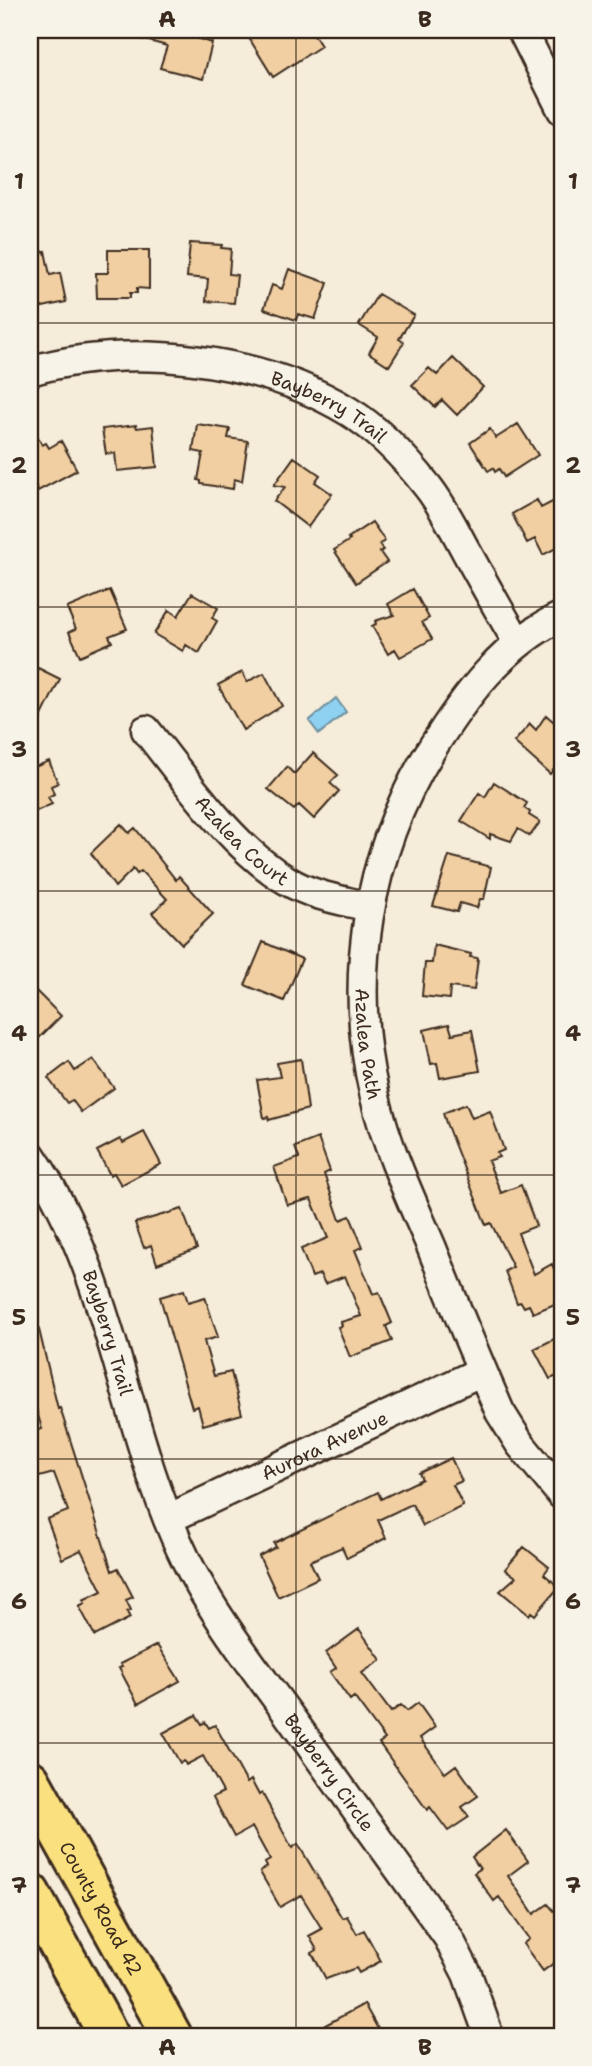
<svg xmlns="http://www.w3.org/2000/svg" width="592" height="2066" font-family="'Shantell Sans',sans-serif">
<rect width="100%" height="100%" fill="#f6ecda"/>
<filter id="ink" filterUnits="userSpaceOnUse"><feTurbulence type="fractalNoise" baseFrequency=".0143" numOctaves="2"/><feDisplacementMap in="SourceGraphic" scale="14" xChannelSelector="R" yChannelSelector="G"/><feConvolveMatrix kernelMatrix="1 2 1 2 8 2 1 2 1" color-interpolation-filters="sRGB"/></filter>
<g filter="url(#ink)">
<!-- water -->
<path fill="#8fd1f1" stroke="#6d8e9d" stroke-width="2" d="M336 698 346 712 319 734 309 721Z"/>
<!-- building -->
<path fill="#f1cfa2" stroke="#3b2a1e" stroke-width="2" d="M128 30H185L195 33 194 37 212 43 203 79 160 68 167 46 127 35Z
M244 30H311L321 46 273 77Z
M190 243 222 245 221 248 231 249 229 274 237 275 234 303 206 301 208 279 187 277Z
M108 250H149V289L137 288V293H130V298H97L96 273H108Z
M45 251 50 275 60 273 66 302 38 308 35 292 30 293V255Z
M289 269 328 283 315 319 298 314 296 320 264 309 272 285 282 289Z
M378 294 414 315 399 339 404 342 389 366 369 353 378 337 359 325Z
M453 358 483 387 457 415 442 400 435 407 412 385 429 368 437 375Z
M30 422 42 445 46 443 49 448 61 441 77 470 38 491 30 475Z
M197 424 230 429 228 438 248 441 242 481 234 479 233 489 201 484V481L198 480 203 453 193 451Z
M518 424 538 455 504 477 499 469 495 472 493 468 488 471 470 443 490 429 496 438Z
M136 425 137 428 153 426 157 467 117 471 115 453 106 454 102 429Z
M294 457 320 475 315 482 332 494 308 527 274 501 285 487 274 485Z
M562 497V545L543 555 535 539 527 543 512 514 537 500 541 508Z
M372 522 385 541 380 544 383 550 380 552 387 562 356 583 334 550 350 540 348 538Z
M413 589 429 618 422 622 432 639 400 657 395 649 388 654 372 626 376 624 375 621 394 615 388 604Z
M110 590 127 629 109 636 112 642 80 656 69 632 76 629 67 608Z
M192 593 218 608 212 618 217 621 199 653 186 645 183 651 154 634 169 610 178 616Z
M38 668 60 679 30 740V684Z
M242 672 247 682 264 673 282 706 243 730 218 685Z
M546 715 562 729V760L550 774 514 742 530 724 536 730Z
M313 753 338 775 330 783 339 791 314 819 299 805 294 810 268 789 287 767 294 774Z
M30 755 35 767 49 761 58 783 51 786 54 794 48 797 52 804 30 814Z
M494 782 527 803 524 808 530 812 529 815 540 822 530 836 518 829 511 841 490 834V839L461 821 479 793 485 797Z
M121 824 129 833 135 828 176 880 179 876 213 914 182 944 152 913 167 899 141 871 137 874 133 869 115 887 91 853Z
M449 856 491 867 484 899H480L477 908 460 903 457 912 433 906Z
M263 942 302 959 284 1001 245 985Z
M434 945 471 954 470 957 478 958 474 990 450 987 449 999 422 996 425 963H432Z
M30 985 61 1016 30 1047Z
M449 1024 452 1034 472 1030 480 1071 440 1078 437 1063 431 1064 424 1030Z
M93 1059 114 1088 81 1112 72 1100 67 1103 48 1078 69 1062 75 1071Z
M301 1059 308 1109 269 1120 268 1117 264 1118 257 1080 280 1077 277 1063Z
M466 1104 472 1118 490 1111 504 1150 497 1153 499 1157 488 1161 501 1193 521 1185 536 1226 518 1233 534 1274 552 1264 562 1287V1301L533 1313 529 1305 524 1307 521 1302 517 1303 505 1271 513 1267 491 1223 486 1225 446 1123 443 1113Z
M144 1132 161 1164 121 1185 114 1173 110 1175 97 1151 120 1139 123 1143Z
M318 1138 330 1171 324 1174 340 1220 350 1216 363 1247 355 1250 373 1294 379 1292 392 1323 386 1326 392 1341 350 1357 338 1327 342 1326 341 1322 361 1316 345 1276 325 1284 320 1274 312 1277 301 1249 328 1238 311 1199 287 1205 274 1167 299 1158 295 1147Z
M182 1209 197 1249 157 1264 151 1245 144 1248 135 1223Z
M184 1290 188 1302 205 1297 218 1337 204 1341 214 1376 231 1372 242 1414 203 1425 198 1406 192 1408 160 1297Z
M36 1317 58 1409 60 1408 112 1571 118 1568 133 1597 126 1600 131 1610 127 1612 130 1618 95 1636 79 1606 85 1603 83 1600 102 1591 81 1550 62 1559 47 1519 68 1511 54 1473 39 1477 38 1473 30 1475V1432L42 1429 30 1387V1318Z
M562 1335V1374L550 1379 534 1349Z
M451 1458 462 1481 453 1485 463 1506 423 1526 412 1504 378 1520 386 1538 347 1558 342 1547 310 1561 318 1578 278 1597 259 1556 276 1547 274 1543 378 1492 381 1499 422 1479 419 1473Z
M524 1547 549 1567 544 1574 559 1587 535 1615 531 1612 529 1615 500 1591 516 1577 505 1569Z
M359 1629 381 1660 362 1673 391 1712 401 1705 407 1711 418 1703 435 1727 420 1738 445 1773 456 1765 478 1796 462 1807 469 1817 448 1831 430 1807 427 1810 379 1743 385 1739 354 1697 350 1700 330 1672 336 1668 326 1653Z
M157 1645 180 1681 138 1704 119 1668 122 1667 120 1664Z
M196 1715 202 1724 205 1722 209 1728 215 1725 247 1783 251 1780 259 1795 262 1793 292 1848 298 1844 342 1918 347 1916 357 1934 364 1930 381 1961 359 1973 356 1968 326 1979 312 1953 317 1950 309 1936 322 1929 301 1895 280 1907 260 1872 267 1867 265 1863 270 1860 252 1827 234 1837 213 1797 223 1792 203 1756 186 1765 184 1761 180 1763 163 1733Z
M506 1830 528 1861 508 1876 534 1914 548 1904 554 1911 562 1905V1957L543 1971 523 1944 529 1939 499 1897 494 1901 474 1873 480 1869 472 1857Z
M364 2004 382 2036H305Z"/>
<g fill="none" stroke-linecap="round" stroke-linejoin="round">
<defs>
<g id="minor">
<path d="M522 30 562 110"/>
<path id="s1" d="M30 371C129 342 259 357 348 411 378 429 406 459 428 487 443 506 454 529 466 551 483 582 500 612 518 643"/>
<path id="s2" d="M562 616C504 643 464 697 431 750 367 854 347 979 375 1097 387 1148 410 1197 431 1246 453 1301 476 1357 500 1412L520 1444 562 1495"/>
<path id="s3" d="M146 730C186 780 233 849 288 881 312 896 342 900 369 907"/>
<path id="s4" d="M30 1154C113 1274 122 1428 185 1558 213 1615 253 1666 290 1717 342 1790 395 1863 448 1937L467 1974 486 2027"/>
<path id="s5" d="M168 1519 482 1371"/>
</g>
<g id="trunk">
<path id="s6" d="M30 1780 172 2036"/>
<path d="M30 1893 109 2036"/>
</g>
</defs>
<!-- minor casing -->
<use href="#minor" stroke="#3b2a1e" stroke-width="33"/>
<!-- trunk casing -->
<use href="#trunk" stroke="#3b2a1e" stroke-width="44"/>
<!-- minor -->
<use href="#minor" stroke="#f7f3e8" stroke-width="28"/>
<!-- trunk -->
<use href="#trunk" stroke="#fbe080" stroke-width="38"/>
</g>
</g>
<!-- grid -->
<path fill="none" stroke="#3b2a1e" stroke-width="2" stroke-opacity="0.55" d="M296 30V2036M30 323H562M30 607H562M30 891H562M30 1175H562M30 1459H562M30 1743H562"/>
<g text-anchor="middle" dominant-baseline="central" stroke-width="6" stroke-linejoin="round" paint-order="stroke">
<!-- street labels -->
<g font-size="19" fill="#3b2a1e" stroke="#f7f3e8">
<text stroke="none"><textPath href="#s1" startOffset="310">Bayberry Trail</textPath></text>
<text stroke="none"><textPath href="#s3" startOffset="147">Azalea Court</textPath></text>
<text stroke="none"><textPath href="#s2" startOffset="497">Azalea Path</textPath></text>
<text stroke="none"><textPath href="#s4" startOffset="196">Bayberry Trail</textPath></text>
<text stroke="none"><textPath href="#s5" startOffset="173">Aurora Avenue</textPath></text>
<text stroke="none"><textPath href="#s4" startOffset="693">Bayberry Circle</textPath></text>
<text stroke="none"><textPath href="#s6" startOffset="147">County Road 42</textPath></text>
</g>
</g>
<!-- margin -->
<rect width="592" height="2066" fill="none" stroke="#f7f3e8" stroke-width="77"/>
<rect x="38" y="38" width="516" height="1990" fill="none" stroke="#3b2a1e" stroke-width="2.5"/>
<g font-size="23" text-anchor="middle" font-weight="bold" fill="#3b2a1e">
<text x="167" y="27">A</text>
<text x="425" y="27">B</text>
<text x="19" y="189">1</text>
<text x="573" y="189">1</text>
<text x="19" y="473">2</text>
<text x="573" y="473">2</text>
<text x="19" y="757">3</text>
<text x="573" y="757">3</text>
<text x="19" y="1041">4</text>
<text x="573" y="1041">4</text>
<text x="19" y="1325">5</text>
<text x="573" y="1325">5</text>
<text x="19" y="1609">6</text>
<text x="573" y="1609">6</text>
<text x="19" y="1893">7</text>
<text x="573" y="1893">7</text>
<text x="167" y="2055">A</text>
<text x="425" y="2055">B</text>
</g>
</svg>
